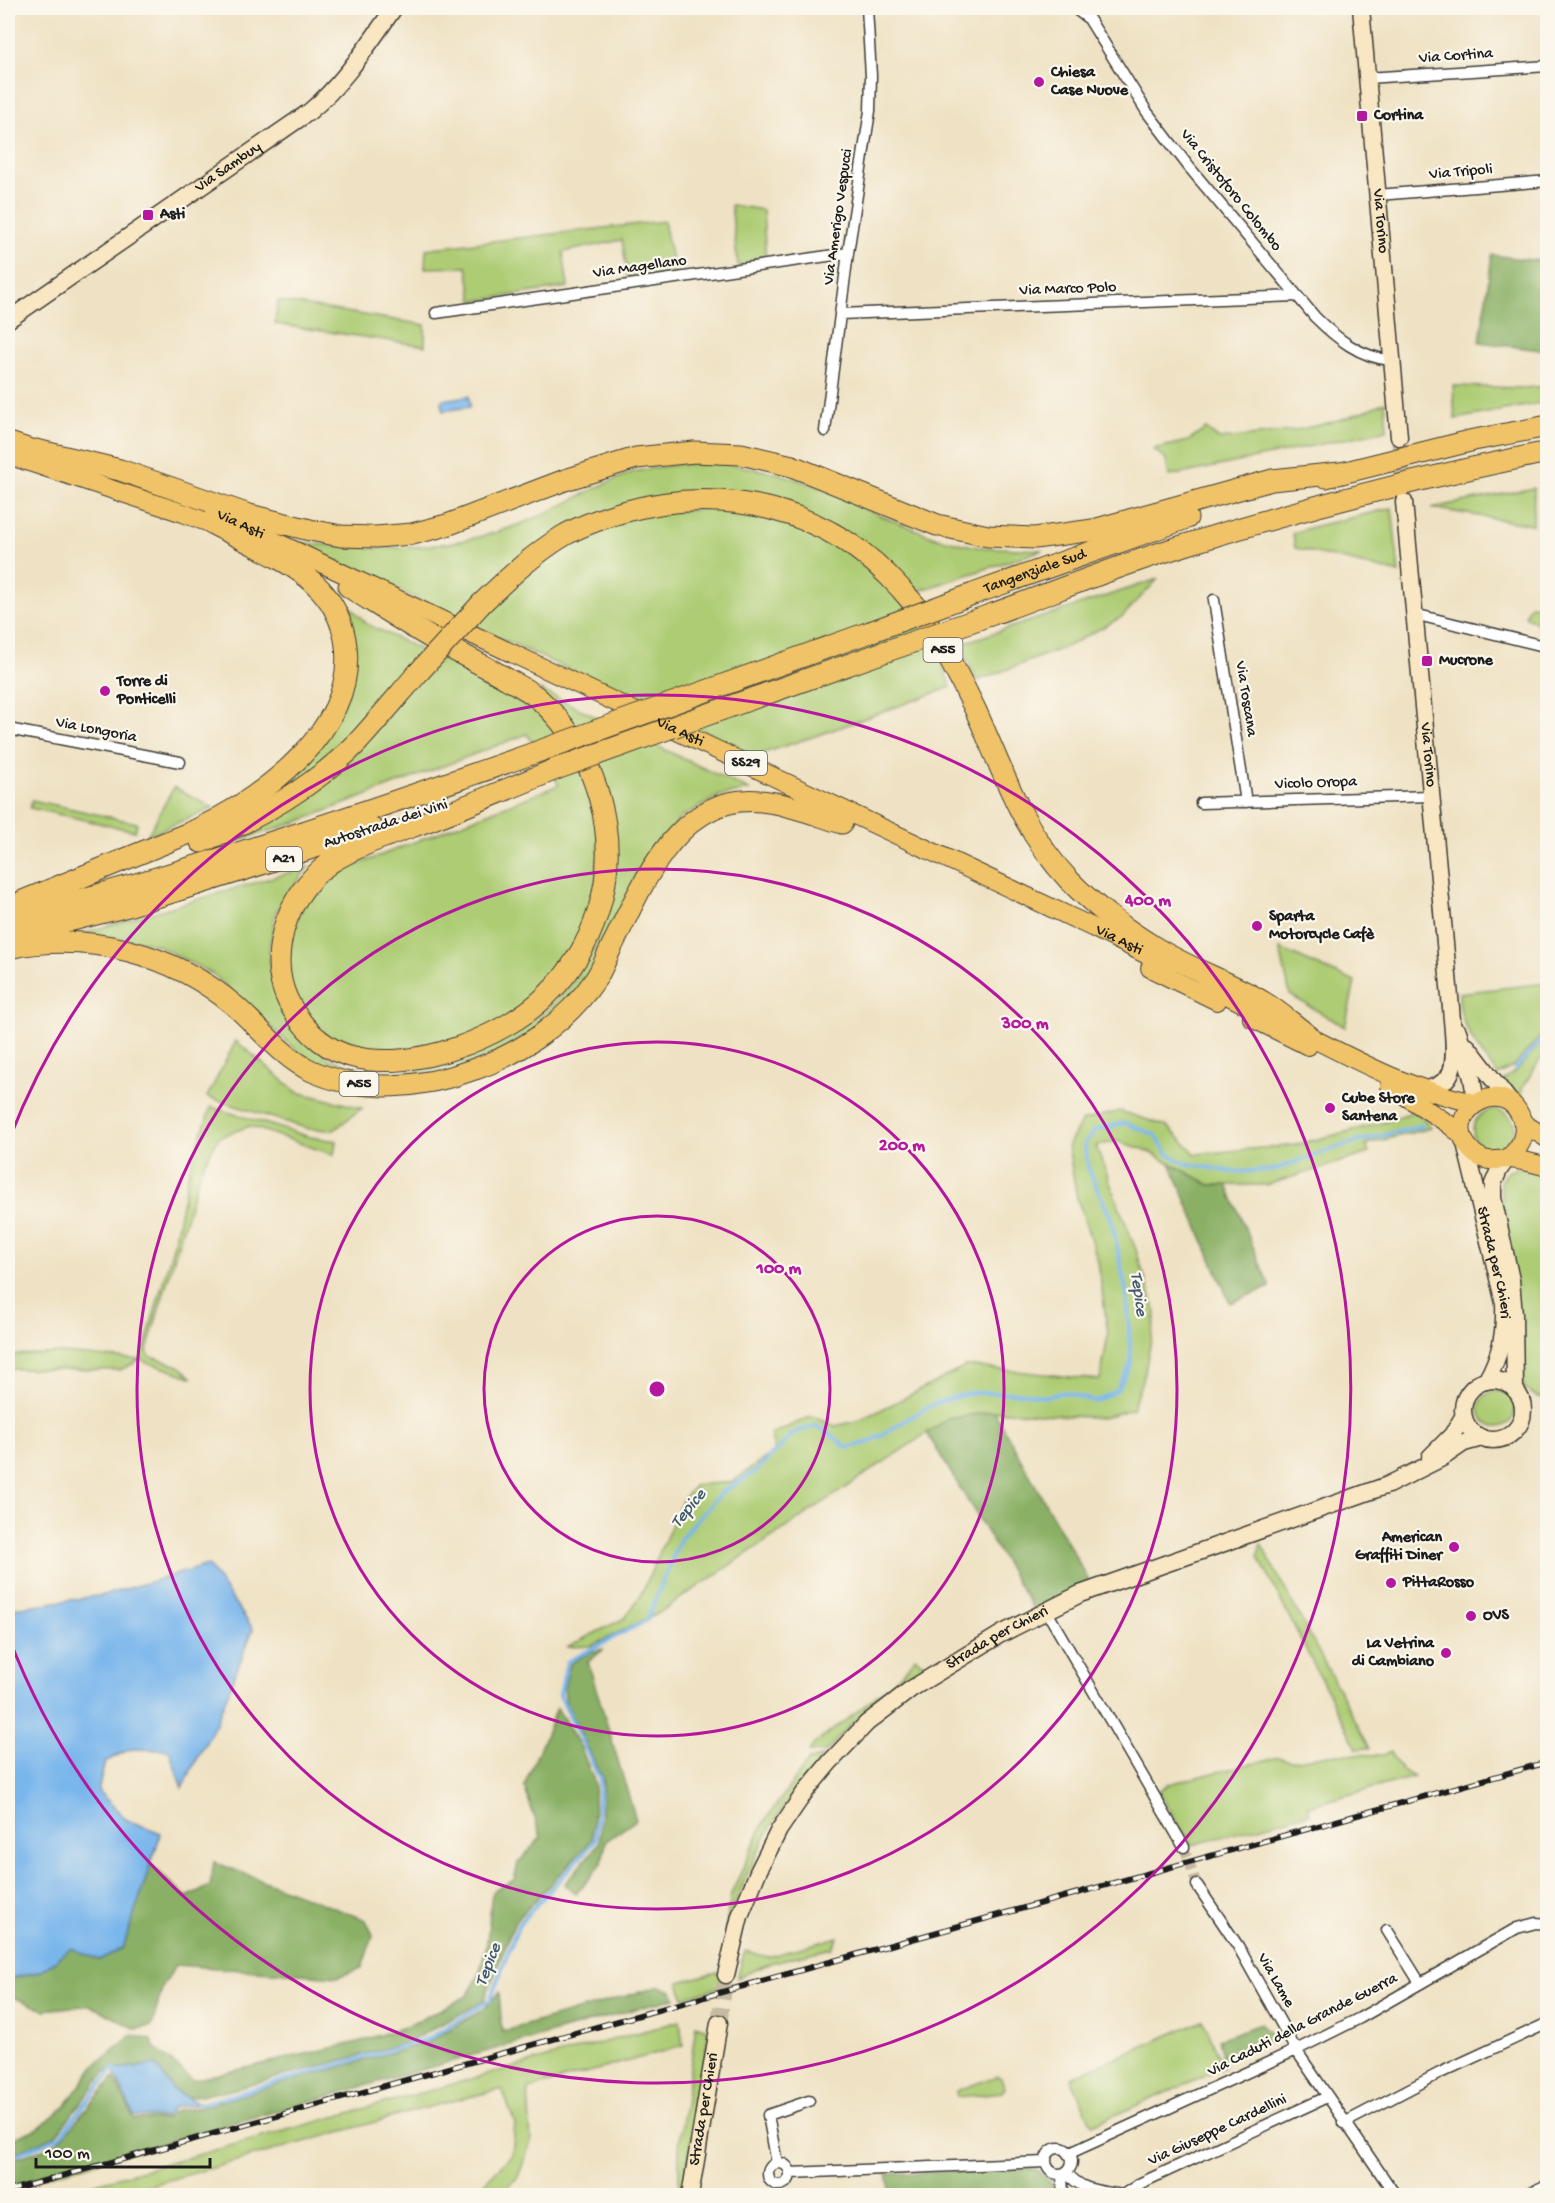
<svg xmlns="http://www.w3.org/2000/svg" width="1555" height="2203" font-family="'Gochi Hand',sans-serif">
<rect width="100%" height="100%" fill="#fbf7ec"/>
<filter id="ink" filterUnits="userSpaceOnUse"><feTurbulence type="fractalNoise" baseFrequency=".0167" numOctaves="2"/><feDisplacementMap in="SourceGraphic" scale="12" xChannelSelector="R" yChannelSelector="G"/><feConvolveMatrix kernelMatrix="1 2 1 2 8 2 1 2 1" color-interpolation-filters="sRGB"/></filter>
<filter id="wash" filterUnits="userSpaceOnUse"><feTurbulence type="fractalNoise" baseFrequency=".008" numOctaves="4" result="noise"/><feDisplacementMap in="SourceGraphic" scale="24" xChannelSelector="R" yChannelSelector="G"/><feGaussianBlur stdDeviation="1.35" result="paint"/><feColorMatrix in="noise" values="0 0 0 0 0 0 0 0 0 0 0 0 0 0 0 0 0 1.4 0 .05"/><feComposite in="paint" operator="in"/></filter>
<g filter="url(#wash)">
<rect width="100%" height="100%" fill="#efe2c4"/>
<!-- green -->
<path fill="#adcc73" stroke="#647448" stroke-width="1.5" d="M731 205 763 210 766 263 738 266Z
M664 221 675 275 628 279 622 240 563 252 568 287 473 301 467 267 425 268 426 249Z
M278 301 425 325V346L275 324Z
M1453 386 1524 388 1547 386V402L1455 419Z
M1385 402 1387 430 1200 470 1169 476 1166 459 1153 449 1188 441 1206 429 1219 439C1276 434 1333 428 1385 402Z
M680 464H728L777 473 822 488 879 515 937 538 977 547 1043 550 916 592 763 499 606 511 456 617 295 542C376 551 446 553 523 523 560 509 594 486 631 473 646 468 664 467 680 464Z
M1534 488 1533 525 1431 508Z
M724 507 805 528 845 550 902 599 938 654 951 687 830 731 749 758 706 732 473 626 496 599 576 537 637 515Z
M1392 508 1399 573 1295 548 1293 533 1312 527Z
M1158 579 1122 617 1068 646 977 681 960 644Z
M324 588 346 602 367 624 425 652 366 723 324 763 281 794 253 804 299 764 352 672Z
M1530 605 1547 607V629L1525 616Z
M441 658 487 677 518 698 550 724 585 778 599 839 594 905 574 951 543 991 502 1021 453 1042 370 1054 331 1041 291 995 286 962 291 934 308 896 326 877 559 785 527 734 297 822 159 866 214 844 273 814Z
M540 690 749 790 719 796 681 817 657 847 581 987 549 1021 494 1055 453 1069 380 1081 310 1063 214 975 155 944 83 933 308 867 276 911 269 949 271 977 326 1057 361 1070 404 1073 452 1060 495 1044 541 1015 571 985 595 945 608 806Z
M174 787 213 808 147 836Z
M32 800 137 823 135 831 30 808Z
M1280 949 1355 982 1345 1027 1290 995Z
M1547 983V1029L1514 1066 1498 1075C1480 1052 1457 1024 1459 993Z
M1547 1035V1049L1522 1088 1521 1098 1503 1080 1517 1070Z
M236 1041 297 1092 362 1108 334 1130 309 1129 207 1097Z
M211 1107 310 1137 336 1141 334 1155 250 1126 219 1137 200 1171 147 1350 149 1356 179 1366 193 1378 141 1360 120 1370 8 1369V1355L63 1353 141 1360 174 1243 190 1166Z
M1418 1110 1431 1128 1366 1144 1369 1153 1267 1185H1210L1146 1150 1116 1141 1096 1146 1136 1250 1156 1313 1145 1372 1132 1409 1102 1418 994 1411 948 1419 657 1614 591 1646 567 1647 625 1618 641 1595 683 1499 695 1485 732 1482 775 1451 770 1435 812 1416 835 1426 861 1420 967 1366 1100 1380 1108 1335 1098 1261 1077 1198 1068 1146 1082 1121 1120 1111 1167 1126 1196 1154 1295 1145 1381 1123Z
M1473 1131a21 21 0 1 1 42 0a21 21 0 1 1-42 0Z
M1517 1168 1547 1175V1398L1538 1397 1525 1390 1521 1378 1500 1182 1507 1171Z
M1479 1409a18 18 0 1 1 36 0a18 18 0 1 1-36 0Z
M1261 1544 1370 1748 1357 1749 1258 1556Z
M915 1657 929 1667 853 1722 826 1752H809L814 1744C836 1727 904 1679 915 1657Z
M1391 1751C1395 1765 1400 1770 1414 1777L1308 1806 1310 1813 1192 1845 1158 1791 1169 1784 1278 1757 1291 1761 1336 1754 1384 1755Z
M822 1757C776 1807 746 1869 725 1932L731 1894 764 1822 809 1760Z
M838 1937 832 1948 773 1962 737 1978 745 1951 768 1957Z
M718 1972 721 1978 722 1986 684 1998 679 1982Z
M1203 2020 1224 2067 1092 2125 1071 2078Z
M680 2021 683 2046 528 2089 531 2142 518 2177 500 2195H472L512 2155 515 2124 502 2089 436 2105 115 2195H53Z
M696 2025 709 2030 683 2191 682 2195 679 2196V2147Z
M997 2076 1001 2078 1005 2088 1002 2092 957 2097 956 2091Z"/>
<!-- forest -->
<path fill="#8ab065" stroke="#536640" stroke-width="1.5" d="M1492 255 1547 262V351L1480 342Z
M1170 1163 1210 1185H1227L1270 1287 1230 1303Z
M994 1411 1090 1583 1033 1609 927 1433 948 1419Z
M604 1649 588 1662 636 1820 606 1841 602 1863 576 1894 565 1884 599 1843 603 1779 566 1704 564 1688 570 1664 590 1652Z
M557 1708 580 1746 595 1783 592 1840 515 1922 484 2001 407 2043 227 2091 187 2097 173 2090 156 2065 113 2069 105 2072 55 2136 8 2156V2141L40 2127 66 2105 94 2066 132 2035 152 2040 154 2047 193 2080 358 2042 408 2026 467 1996 479 1975 487 1943 492 1892 514 1880 518 1863 541 1837 524 1786Z
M214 1862 366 1920 373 1935 362 1968 338 1977 176 1965 163 1985 152 2026 136 2029 90 2005 44 2010 8 1995V1979L42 1971 71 1948 99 1960 123 1948 150 1864 187 1897 210 1886Z
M660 1986 672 1991 675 1998 8 2187V2161L43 2149 59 2141 114 2077 134 2119H165L175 2111 203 2107 265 2088 426 2043 484 2009 499 1992 502 2032Z
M1260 2024 1276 2039 1224 2061 1219 2039Z
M1036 2169 1047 2177 1055 2195H891L887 2174Z"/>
<!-- water -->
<path fill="#79b6ec" stroke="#4a6984" stroke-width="1.5" d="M469 396 470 407 443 411 442 400Z
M208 1565 253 1629 216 1723 182 1788 169 1750 130 1749 105 1762 98 1791 127 1820 161 1833 123 1948 99 1960 71 1948 42 1971 8 1979V1609L104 1595Z
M156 2065 173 2090 201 2104 174 2107 165 2117 134 2116 113 2069Z"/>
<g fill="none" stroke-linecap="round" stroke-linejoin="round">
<!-- stream -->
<path stroke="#79b6ec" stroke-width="4" d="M1515 1069 1548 1032
M198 2103 201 2104 428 2039 490 2000 519 1924 595 1841 600 1779 560 1695 567 1662 647 1620 681 1538 721 1493 756 1471 795 1432 816 1426 829 1433 847 1448 870 1442 933 1404 969 1393H1026L1045 1397 1065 1392 1095 1402 1117 1390 1131 1363 1127 1295 1111 1218 1089 1171 1084 1144 1096 1130 1125 1123 1155 1135 1168 1154 1184 1163 1233 1172 1273 1170 1344 1145 1422 1126
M8 2158 59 2137 113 2069 116 2070"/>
</g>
</g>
<g filter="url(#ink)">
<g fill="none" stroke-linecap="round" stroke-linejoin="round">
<!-- street-tunnel -->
<path stroke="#c5baa2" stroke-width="10" stroke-dasharray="10 5" stroke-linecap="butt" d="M1184 1847 1197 1885"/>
<!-- secondary-tunnel -->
<path stroke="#c5baa2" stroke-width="16" stroke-dasharray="16 8" stroke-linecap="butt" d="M1399 437 1403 496
M719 2023 726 1975"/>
<defs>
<path id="street" d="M1074 8 1089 19 1147 112 1189 167 1315 317C1336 338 1361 358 1391 360
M1367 78 1548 66
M1378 195 1548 181
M436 313 848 253
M840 314 1297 296
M825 431 848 253 870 111 871 76 867 8
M1214 600 1246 802
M1414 614 1548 647
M8 729 180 762
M1201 803 1431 796
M1046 1610 1184 1847
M1197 1885 1238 1946 1296 2050 1396 2196
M1387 1930 1420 1983
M1344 2123 1440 2073 1548 2023
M1046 2161a13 13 0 1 1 26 0a13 13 0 1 1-26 0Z
M1068 2154 1296 2050 1360 2018 1517 1928 1536 1923 1548 1924
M768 2174a11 11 0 1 1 22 0a11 11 0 1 1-22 0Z
M777 2163 768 2115 809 2101
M1066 2172C1083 2193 1101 2190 1126 2196
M791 2173 1046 2162
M1062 2174 1063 2196
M1123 2195 1141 2183 1327 2097
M1521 2196 1548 2185"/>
<g id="secondary">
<path id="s1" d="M1361 8 1399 437"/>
<path id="s2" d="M8 320 309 112C344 83 368 45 394 8"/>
<path id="s3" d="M1404 502 1451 1008C1452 1025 1458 1062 1449 1076 1443 1085 1433 1087 1424 1091"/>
<path d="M1458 1031 1472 1078 1476 1103"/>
<path d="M1468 1047 1511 1103"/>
<path id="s4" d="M1465 1143 1504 1303C1505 1333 1501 1355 1486 1381"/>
<path d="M1507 1159 1499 1170 1493 1184V1198L1511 1280 1514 1315 1515 1390"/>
<circle cx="1493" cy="1410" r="30"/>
<path d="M1430 1457 1452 1435 1463 1417"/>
<path id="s5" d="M726 1975 740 1916 758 1872 779 1830 805 1792 830 1762 867 1723 911 1689 1001 1634 1080 1594 1388 1485 1442 1458 1464 1443 1482 1438"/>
<path id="s6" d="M690 2196 719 2023"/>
</g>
<g id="primary">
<path d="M8 441 48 454"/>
<path d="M8 455 183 513 225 529"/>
<path id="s7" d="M215 513 1094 928 1169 966"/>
<path d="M1150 968 1217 1001"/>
<path d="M1207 985 1270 1017"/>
<path d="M1252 1018 1308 1046"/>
<path d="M1298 1031C1356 1060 1411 1091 1476 1103"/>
<path d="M1390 1086 1447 1123 1462 1135"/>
<path d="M1523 1123 1548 1139"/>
<path d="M1507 1159C1519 1149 1528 1136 1522 1120 1506 1071 1438 1113 1470 1149 1473 1153 1479 1157 1484 1159 1493 1162 1499 1159 1507 1159 1520 1159 1535 1164 1548 1167"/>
</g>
<g id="highway">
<path d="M36 450 120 470 249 515 310 530 341 536 376 537 412 534 447 525 565 480 636 458 694 452 741 454 792 466 937 525 988 536 1035 538 1093 530 1272 480 1340 473"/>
<path d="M1326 477 1474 440 1548 426"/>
<path d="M349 587C378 605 406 624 435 640 459 653 483 665 507 679 518 685 530 691 539 699 597 752 622 837 598 912 588 944 570 973 546 996 503 1038 414 1072 354 1057 330 1052 308 1034 295 1013 281 992 276 967 281 941 286 911 304 881 330 863 361 843 399 832 433 819 475 803 515 786 556 769"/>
<path id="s8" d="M973 594 1187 518"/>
<path d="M482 603C507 579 532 555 563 536 580 526 600 519 619 513 721 483 829 507 901 589 909 599 919 608 926 619 944 648 961 680 976 711 1003 771 1022 831 1069 880 1094 906 1125 929 1156 948 1190 969 1230 982 1265 1003 1280 1012 1294 1025 1309 1036"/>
<path d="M990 615C1054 592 1117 566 1182 546 1302 508 1424 477 1548 452"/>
<path d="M670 704 870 632"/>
<path d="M723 709 887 651"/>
<path d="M201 842C255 821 317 784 357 743 378 720 398 696 418 673"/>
<path d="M23 901 194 831C263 797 361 728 345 639 341 619 331 599 315 584 293 562 241 539 213 524"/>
<path d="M8 919C186 874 360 814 534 753"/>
<path d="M8 936 128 906 373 829"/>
<path d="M8 948C88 931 173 953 235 1006 258 1026 284 1059 312 1071 363 1094 424 1088 475 1069 522 1053 567 1021 595 980 602 970 606 958 611 948 637 897 667 818 729 803 767 794 806 812 842 823"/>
</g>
</defs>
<!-- street casing -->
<use href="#street" stroke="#3c3a35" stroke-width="13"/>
<!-- secondary casing -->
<use href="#secondary" stroke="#3c3a35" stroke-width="19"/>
<!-- primary casing -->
<use href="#primary" stroke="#3c3a35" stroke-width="20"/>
<!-- highway casing -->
<use href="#highway" stroke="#3c3a35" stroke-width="23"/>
<!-- street -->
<use href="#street" stroke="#fff" stroke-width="10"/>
<!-- secondary -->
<use href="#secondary" stroke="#f9e7c3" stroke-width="16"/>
<!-- primary -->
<use href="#primary" stroke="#f0c369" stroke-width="18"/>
<!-- highway -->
<use href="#highway" stroke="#f0c369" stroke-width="21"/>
<defs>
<path id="rail" d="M8 2191 1548 1762"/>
</defs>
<!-- rail casing -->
<use href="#rail" stroke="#1c1c1c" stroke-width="6"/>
<!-- rail -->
<use href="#rail" stroke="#fbf7ec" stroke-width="4" stroke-dasharray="11" stroke-linecap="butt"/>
<defs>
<path id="highway-bridge" d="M870 632 973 594
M887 651 990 615
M418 673 482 603
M534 753 670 704
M556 769 723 709"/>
</defs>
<!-- highway-bridge casing -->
<use href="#highway-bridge" stroke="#3c3a35" stroke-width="23" stroke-linecap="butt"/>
<!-- highway-bridge -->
<use href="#highway-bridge" stroke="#f0c369" stroke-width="21"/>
</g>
</g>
<!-- distance rings -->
<g fill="none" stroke="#b5179e" stroke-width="3">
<circle cx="657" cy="1389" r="173"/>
<circle cx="657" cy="1389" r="347"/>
<circle cx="657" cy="1389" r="520"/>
<path d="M9 1140A694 694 0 1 1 9 1638"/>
</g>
<!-- markers -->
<g fill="#b5179e" stroke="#fbf7ec" stroke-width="2">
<circle cx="1039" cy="82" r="6"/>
<rect x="1356" y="110" width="12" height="12" rx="3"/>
<rect x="142" y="209" width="12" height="12" rx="3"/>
<rect x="1421" y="655" width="12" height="12" rx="3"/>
<circle cx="105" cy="691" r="6"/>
<circle cx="1257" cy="926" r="6"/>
<circle cx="1330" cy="1108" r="6"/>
<circle cx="1454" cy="1547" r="6"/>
<circle cx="1391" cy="1583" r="6"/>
<circle cx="1471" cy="1616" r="6"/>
<circle cx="1446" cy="1653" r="6"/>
</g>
<g text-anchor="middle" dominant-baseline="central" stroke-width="4.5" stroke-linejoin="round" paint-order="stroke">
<!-- shield labels -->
<g fill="#fbf7ec" stroke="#5f5e5a" stroke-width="1.5">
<rect x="923.5" y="638" width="39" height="24" rx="4.5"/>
<rect x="725" y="751" width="42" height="24" rx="4.5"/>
<rect x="266" y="847" width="36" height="24" rx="4.5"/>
<rect x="339.5" y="1072" width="39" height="24" rx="4.5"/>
</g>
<g font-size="15" font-weight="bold" fill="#1c1c1c">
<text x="943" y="650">A55</text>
<text x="746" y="763">SS29</text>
<text x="284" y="859">A21</text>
<text x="359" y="1084">A55</text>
</g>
<!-- street labels -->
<g font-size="16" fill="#1c1c1c" stroke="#fbf7ec">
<text transform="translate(1456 57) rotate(-4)">Via Cortina</text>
<text stroke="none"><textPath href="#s2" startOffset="268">Via Sambuy</textPath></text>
<text transform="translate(1461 173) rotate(-5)">Via Tripoli</text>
<text transform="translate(1230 191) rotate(51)">Via Cristoforo Colombo</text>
<text transform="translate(839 217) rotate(-82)">Via Amerigo Vespucci</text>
<text stroke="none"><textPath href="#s1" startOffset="214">Via Torino</textPath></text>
<text transform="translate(640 268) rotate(-8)">Via Magellano</text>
<text transform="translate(1068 290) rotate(-2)">Via Marco Polo</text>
<text stroke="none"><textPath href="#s7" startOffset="28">Via Asti</textPath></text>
<text stroke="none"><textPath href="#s8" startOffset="66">Tangenziale Sud</textPath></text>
<text transform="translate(1245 699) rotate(81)">Via Toscana</text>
<text transform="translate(96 731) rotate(11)">Via Longoria</text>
<text stroke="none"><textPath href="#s7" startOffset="514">Via Asti</textPath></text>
<text stroke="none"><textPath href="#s3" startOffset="254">Via Torino</textPath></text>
<text transform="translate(1316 784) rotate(-2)">Vicolo Oropa</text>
<text transform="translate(386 825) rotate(-18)">Autostrada dei Vini</text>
<text stroke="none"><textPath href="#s7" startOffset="1000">Via Asti</textPath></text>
<text stroke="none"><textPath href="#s4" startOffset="123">Strada per Chieri</textPath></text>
<text stroke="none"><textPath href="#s5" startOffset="450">Strada per Chieri</textPath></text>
<text transform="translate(1275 1981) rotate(60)">Via Lame</text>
<text transform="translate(1303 2026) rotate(-27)">Via Caduti della Grande Guerra</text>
<text stroke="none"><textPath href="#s6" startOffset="88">Strada per Chieri</textPath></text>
<text transform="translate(1218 2131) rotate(-25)">Via Giuseppe Cardellini</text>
</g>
<!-- poi labels -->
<g font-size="16" font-weight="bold" fill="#1c1c1c" stroke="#fbf7ec" text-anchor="start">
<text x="1051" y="73">Chiesa<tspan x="1051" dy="18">Case Nuove</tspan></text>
<text x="1374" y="116">Cortina</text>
<text x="160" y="215">Asti</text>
<text x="1439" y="661">Mucrone</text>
<text x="117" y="682">Torre di<tspan x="117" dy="18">Ponticelli</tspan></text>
<text x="1269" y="917">Sparta<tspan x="1269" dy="18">Motorcycle Cafè</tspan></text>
<text x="1342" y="1099">Cube Store<tspan x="1342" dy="18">Santena</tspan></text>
<text x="1442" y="1538" text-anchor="end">American<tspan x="1442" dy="18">Graffiti Diner</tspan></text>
<text x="1403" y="1583">PittaRosso</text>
<text x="1483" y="1616">OVS</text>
<text x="1434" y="1644" text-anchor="end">La Vetrina<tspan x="1434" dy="18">di Cambiano</tspan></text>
</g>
<!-- water labels -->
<g font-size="18" font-style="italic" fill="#415a6f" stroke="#fbf7ec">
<text transform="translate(1138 1294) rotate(82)">Tepice</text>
<text transform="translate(689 1509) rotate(-50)">Tepice</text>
<text transform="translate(489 1965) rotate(-69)">Tepice</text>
</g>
</g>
<circle cx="657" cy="1389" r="9" fill="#b5179e" stroke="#fbf7ec" stroke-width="3"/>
<g font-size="18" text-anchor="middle" font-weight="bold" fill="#b5179e" stroke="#fbf7ec" stroke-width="4.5" stroke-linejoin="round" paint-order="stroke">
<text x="1148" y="905">400 m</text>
<text x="1025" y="1028">300 m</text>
<text x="902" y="1150">200 m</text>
<text x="779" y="1273">100 m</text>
</g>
<!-- margin -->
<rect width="1555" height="2203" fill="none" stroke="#fbf7ec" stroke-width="30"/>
<!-- scale -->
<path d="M36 2158v9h174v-9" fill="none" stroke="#1c1c1c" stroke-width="3"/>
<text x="45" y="2158" font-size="18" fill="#1c1c1c" stroke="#fbf7ec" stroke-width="4.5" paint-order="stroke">100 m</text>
</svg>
